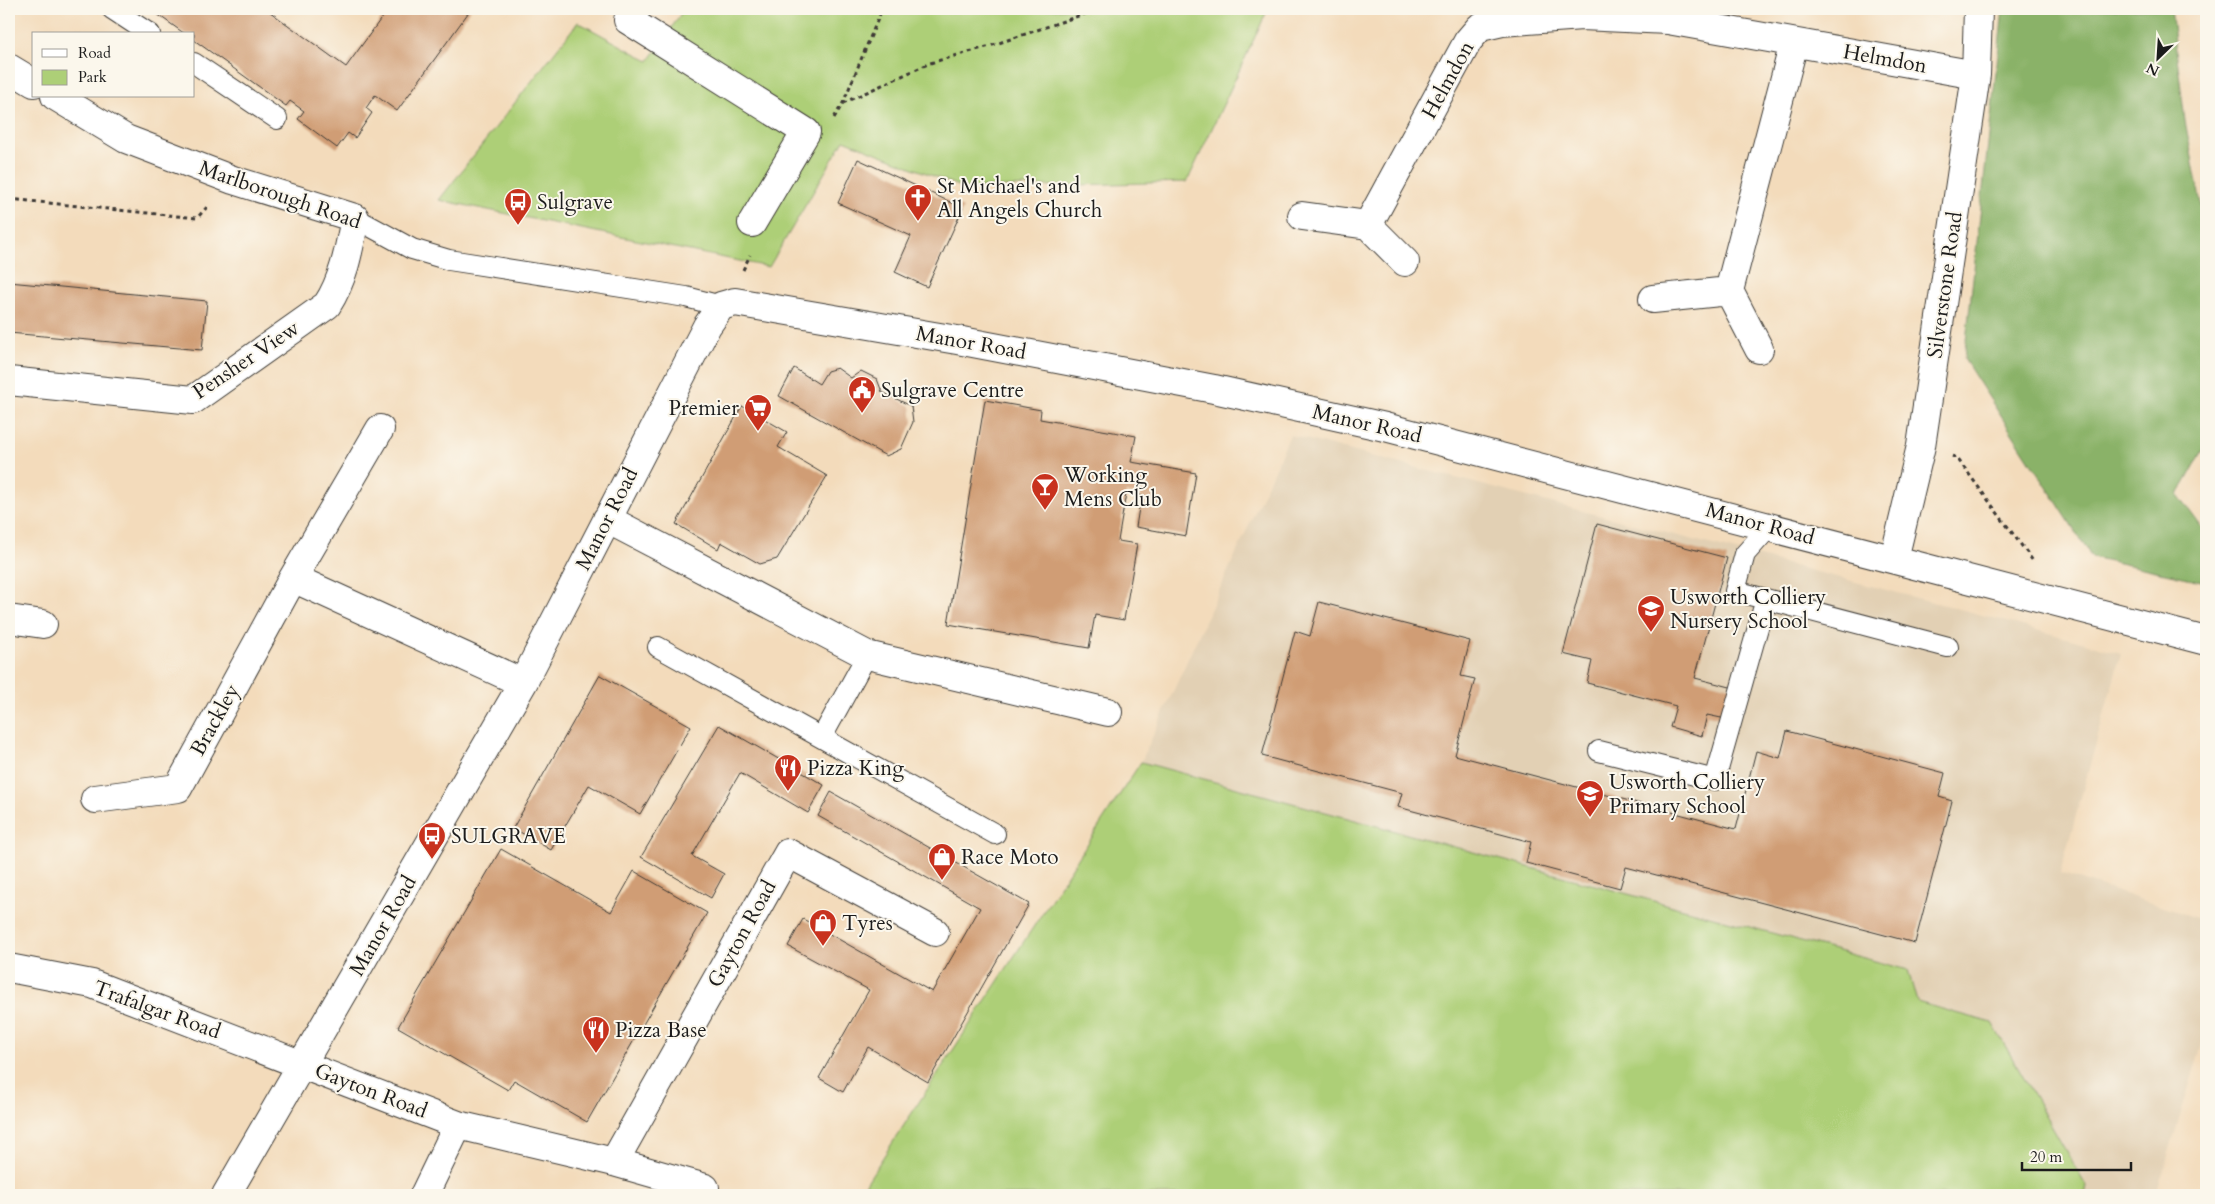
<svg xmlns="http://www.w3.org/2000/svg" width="2215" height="1204" font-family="Cardo,serif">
<rect width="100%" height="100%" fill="#fbf7ec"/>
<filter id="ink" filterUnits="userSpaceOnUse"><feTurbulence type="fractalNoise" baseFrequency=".02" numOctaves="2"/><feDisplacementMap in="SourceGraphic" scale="10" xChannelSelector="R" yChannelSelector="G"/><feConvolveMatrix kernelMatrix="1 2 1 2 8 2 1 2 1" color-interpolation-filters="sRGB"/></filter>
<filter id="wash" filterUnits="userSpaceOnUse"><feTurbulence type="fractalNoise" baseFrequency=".0096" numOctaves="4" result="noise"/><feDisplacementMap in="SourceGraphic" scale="20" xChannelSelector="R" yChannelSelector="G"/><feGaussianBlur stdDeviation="1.12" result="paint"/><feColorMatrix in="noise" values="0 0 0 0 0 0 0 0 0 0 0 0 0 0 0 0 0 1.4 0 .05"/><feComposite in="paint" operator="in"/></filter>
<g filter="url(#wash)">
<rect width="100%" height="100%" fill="#f3dbbb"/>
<!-- built -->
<path fill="#e2d0b4" d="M1290 435 1971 612 2121 653 2060 873 2206 921V1031L2156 1195H875L861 1191 1141 762Z"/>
<!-- green -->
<path fill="#adcf77" stroke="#64764a" d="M684 9H1268L1187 182 963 188 844 140 769 267 439 200 578 22 649 61Z
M1141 762 1908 970 1917 1002 1992 1023 2086 1186 2084 1195H875L861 1191Z"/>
<!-- forest -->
<path fill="#8ab268" stroke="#536742" d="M2003 9H2171L2185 121 2206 230V445L2178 495 2206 533V582L2092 557 1964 359Z"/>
<g id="blocks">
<!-- building -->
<path fill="#d09d75" d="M150 9H266L346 67 388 9H471L397 111 375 95 366 108 372 113 355 138 348 133 337 148 298 119 304 111 290 101 286 106 194 40V34H185Z
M858 159 963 208 927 287 895 272 911 236 838 203Z
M9 282 207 301 202 350 9 333Z
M794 368 819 384 827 371 837 368 851 378 861 371 877 379 882 392 911 406 913 422 901 449 886 456 779 396Z
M985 400 1041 410 1040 419 1136 436 1131 462 1196 473 1186 536 1136 527 1141 495 1126 493 1118 541 1137 544 1124 620 1095 615 1089 648 948 624Z
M742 406 787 432 778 447 827 476 777 559 760 564 721 542 718 549 676 524Z
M1597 524 1727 558 1695 678 1734 688 1726 719 1707 715 1702 736 1670 727 1676 706 1587 683 1592 661 1563 654Z
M1319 602 1470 641 1461 676 1475 679 1455 755 1736 829 1756 751 1780 758 1787 731 1945 773 1939 797 1952 801 1915 943 1626 867 1620 888 1526 863 1531 842 1398 807 1402 793 1262 756 1295 631 1310 636Z
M600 675 691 726 640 814 589 785 551 850 513 828Z
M719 725 824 785 808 813 740 773 692 856 724 874 711 898 641 857Z
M831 792 1029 904 928 1082 868 1047 843 1092 819 1078 869 990 788 946 803 919 932 992 980 908 818 816Z
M501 849 611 912 634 871 707 913 587 1122 514 1080 508 1090 398 1027Z"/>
</g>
</g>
<g filter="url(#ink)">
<use href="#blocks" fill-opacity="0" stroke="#3c3934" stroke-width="1"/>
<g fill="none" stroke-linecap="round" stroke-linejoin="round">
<defs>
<path id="service" d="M112 9 150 34
M194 63 277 119
M355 218 412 249 449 260 686 297 721 306
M1770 526 1745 554 1735 591 1948 647
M658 647 995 834
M822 737 867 655
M1599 751 1715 780 1766 599"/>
<path id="minor" d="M636 9 628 20 806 132 752 223
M9 68 34 83
M1302 216 1368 225 1405 262
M1368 225 1468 41 1480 27 1502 22 1582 16 1668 20 1976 75
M1729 291 1794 43
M1653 299 1729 291 1759 349
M9 381 193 400 327 305C344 279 349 249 355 218L233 180 126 139 55 96
M607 519 867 655 1108 712
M1894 559 1921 446 1976 75 1978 9
M293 578 523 683
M9 619 43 624
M95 799 178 788 293 578 380 429
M9 968 92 984 458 1125 614 1162 705 1188
M614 1162 788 853 935 932
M226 1195 523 683 707 326 721 306 735 302 957 340 1214 389 1385 427 2206 641
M424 1195 458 1125"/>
</defs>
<!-- service casing -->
<use href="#service" stroke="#3c3934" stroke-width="22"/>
<!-- minor casing -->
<use href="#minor" stroke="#3c3934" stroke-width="30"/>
<!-- path -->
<path stroke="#3c3934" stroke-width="3" stroke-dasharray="4 4" stroke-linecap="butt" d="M843 103 930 63 990 46 1099 9
M834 118 843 103 882 9
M9 199 197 218 208 206
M743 270 750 255
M1952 456 1957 458 2033 561"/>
<!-- service -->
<use href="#service" stroke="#fff" stroke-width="20"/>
<!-- minor -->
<use href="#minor" stroke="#fff" stroke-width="28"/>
</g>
</g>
<!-- icons -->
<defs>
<symbol id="church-pin" viewBox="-11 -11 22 30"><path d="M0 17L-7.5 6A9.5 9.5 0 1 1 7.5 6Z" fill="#c8321e" stroke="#fbf7ec"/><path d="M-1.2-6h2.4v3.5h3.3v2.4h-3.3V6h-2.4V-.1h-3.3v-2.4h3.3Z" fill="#fff"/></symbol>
<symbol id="bus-pin" viewBox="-11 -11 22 30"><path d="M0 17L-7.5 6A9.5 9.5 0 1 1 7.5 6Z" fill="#c8321e" stroke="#fbf7ec"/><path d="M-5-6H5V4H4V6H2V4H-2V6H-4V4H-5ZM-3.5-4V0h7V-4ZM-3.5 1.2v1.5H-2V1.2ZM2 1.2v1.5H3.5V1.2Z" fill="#fff"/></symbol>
<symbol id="civic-pin" viewBox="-11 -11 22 30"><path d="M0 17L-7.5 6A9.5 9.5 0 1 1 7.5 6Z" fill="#c8321e" stroke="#fbf7ec"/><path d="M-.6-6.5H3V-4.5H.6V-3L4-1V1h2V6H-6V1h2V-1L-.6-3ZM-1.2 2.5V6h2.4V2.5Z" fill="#fff"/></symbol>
<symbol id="supermarket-pin" viewBox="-11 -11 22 30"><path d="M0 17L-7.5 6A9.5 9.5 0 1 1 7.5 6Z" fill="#c8321e" stroke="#fbf7ec"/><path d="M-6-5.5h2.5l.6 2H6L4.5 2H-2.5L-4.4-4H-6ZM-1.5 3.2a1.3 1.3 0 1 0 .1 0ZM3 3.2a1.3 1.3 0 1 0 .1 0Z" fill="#fff"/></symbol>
<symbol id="bar-pin" viewBox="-11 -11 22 30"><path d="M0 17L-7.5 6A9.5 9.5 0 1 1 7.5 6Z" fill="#c8321e" stroke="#fbf7ec"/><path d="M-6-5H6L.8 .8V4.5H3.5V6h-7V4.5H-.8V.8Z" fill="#fff"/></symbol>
<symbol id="school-pin" viewBox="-11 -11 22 30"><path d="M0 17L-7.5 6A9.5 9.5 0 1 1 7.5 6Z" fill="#c8321e" stroke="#fbf7ec"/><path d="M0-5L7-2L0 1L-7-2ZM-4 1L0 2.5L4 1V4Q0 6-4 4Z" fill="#fff"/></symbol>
<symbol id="restaurant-pin" viewBox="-11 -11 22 30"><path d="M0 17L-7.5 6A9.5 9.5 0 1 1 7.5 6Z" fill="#c8321e" stroke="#fbf7ec"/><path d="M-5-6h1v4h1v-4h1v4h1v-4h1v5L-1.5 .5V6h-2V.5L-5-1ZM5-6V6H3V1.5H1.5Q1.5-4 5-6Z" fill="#fff"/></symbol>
<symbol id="shop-pin" viewBox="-11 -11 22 30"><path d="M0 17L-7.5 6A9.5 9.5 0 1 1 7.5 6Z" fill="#c8321e" stroke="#fbf7ec"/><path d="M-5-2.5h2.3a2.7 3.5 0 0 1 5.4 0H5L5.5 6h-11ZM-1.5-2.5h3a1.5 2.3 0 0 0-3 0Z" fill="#fff"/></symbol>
</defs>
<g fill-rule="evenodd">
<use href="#church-pin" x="902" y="182" width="32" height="43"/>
<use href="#bus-pin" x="502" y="186" width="32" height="43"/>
<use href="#civic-pin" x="846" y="374" width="32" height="43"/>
<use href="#supermarket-pin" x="742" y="392" width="32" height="43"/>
<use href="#bar-pin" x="1029" y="471" width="32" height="43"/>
<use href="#school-pin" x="1635" y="593" width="32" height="43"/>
<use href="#restaurant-pin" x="772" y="752" width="32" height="43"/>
<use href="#school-pin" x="1574" y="778" width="32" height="43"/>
<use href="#bus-pin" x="416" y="820" width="32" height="43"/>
<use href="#shop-pin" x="926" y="841" width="32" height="43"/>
<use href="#shop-pin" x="807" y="907" width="32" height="43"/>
<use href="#restaurant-pin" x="580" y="1014" width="32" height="43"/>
</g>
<g text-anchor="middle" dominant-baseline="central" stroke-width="4" stroke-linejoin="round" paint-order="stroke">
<!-- street labels -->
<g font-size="21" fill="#1c1c1c" stroke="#fbf7ec">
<text transform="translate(1885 59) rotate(10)">Helmdon</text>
<text transform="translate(1448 80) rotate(-61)">Helmdon</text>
<text transform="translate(280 195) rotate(19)">Marlborough Road</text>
<text transform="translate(1945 285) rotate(-82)">Silverstone Road</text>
<text transform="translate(971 343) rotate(10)">Manor Road</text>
<text transform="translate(246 360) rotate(-34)">Pensher View</text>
<text transform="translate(1367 424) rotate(13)">Manor Road</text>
<text transform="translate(607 519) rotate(-63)">Manor Road</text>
<text transform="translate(1760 524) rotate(15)">Manor Road</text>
<text transform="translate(215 720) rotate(-61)">Brackley</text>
<text transform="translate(383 926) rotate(-60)">Manor Road</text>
<text transform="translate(742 934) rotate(-61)">Gayton Road</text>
<text transform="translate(157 1010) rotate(20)">Trafalgar Road</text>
<text transform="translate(371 1091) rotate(21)">Gayton Road</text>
</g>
<!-- poi labels -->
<g font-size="21" fill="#1c1c1c" stroke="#fbf7ec" text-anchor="start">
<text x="937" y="186">St Michael's and<tspan x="937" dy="24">All Angels Church</tspan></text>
<text x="537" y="202">Sulgrave</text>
<text x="881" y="390">Sulgrave Centre</text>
<text x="739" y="408" text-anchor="end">Premier</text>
<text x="1064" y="475">Working<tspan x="1064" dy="24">Mens Club</tspan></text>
<text x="1670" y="597">Usworth Colliery<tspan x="1670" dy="24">Nursery School</tspan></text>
<text x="807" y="768">Pizza King</text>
<text x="1609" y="782">Usworth Colliery<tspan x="1609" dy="24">Primary School</tspan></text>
<text x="451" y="836">SULGRAVE</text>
<text x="961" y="857">Race Moto</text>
<text x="842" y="923">Tyres</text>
<text x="615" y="1030">Pizza Base</text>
</g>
</g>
<!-- margin -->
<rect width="2215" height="1204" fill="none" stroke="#fbf7ec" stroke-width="30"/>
<!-- legend -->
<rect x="32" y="32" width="162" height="65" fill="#fbf7ec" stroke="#a29f99"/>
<rect x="42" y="49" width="25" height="8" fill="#ffffff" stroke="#a29f99"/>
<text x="78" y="58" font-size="15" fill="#1c1c1c">Road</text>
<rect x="42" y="70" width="25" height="15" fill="#adcf77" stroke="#a29f99"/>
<text x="78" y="82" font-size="15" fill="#1c1c1c">Park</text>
<!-- north arrow -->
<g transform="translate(2158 58) rotate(205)" stroke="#fbf7ec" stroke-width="4" paint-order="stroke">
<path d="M0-4L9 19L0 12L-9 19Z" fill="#1c1c1c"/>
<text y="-8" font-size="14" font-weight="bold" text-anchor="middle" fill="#1c1c1c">N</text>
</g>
<!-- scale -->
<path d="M2022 1162v8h109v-8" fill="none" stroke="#1c1c1c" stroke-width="2.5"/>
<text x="2030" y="1162" font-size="15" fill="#1c1c1c" stroke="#fbf7ec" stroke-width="4" paint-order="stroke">20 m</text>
</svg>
